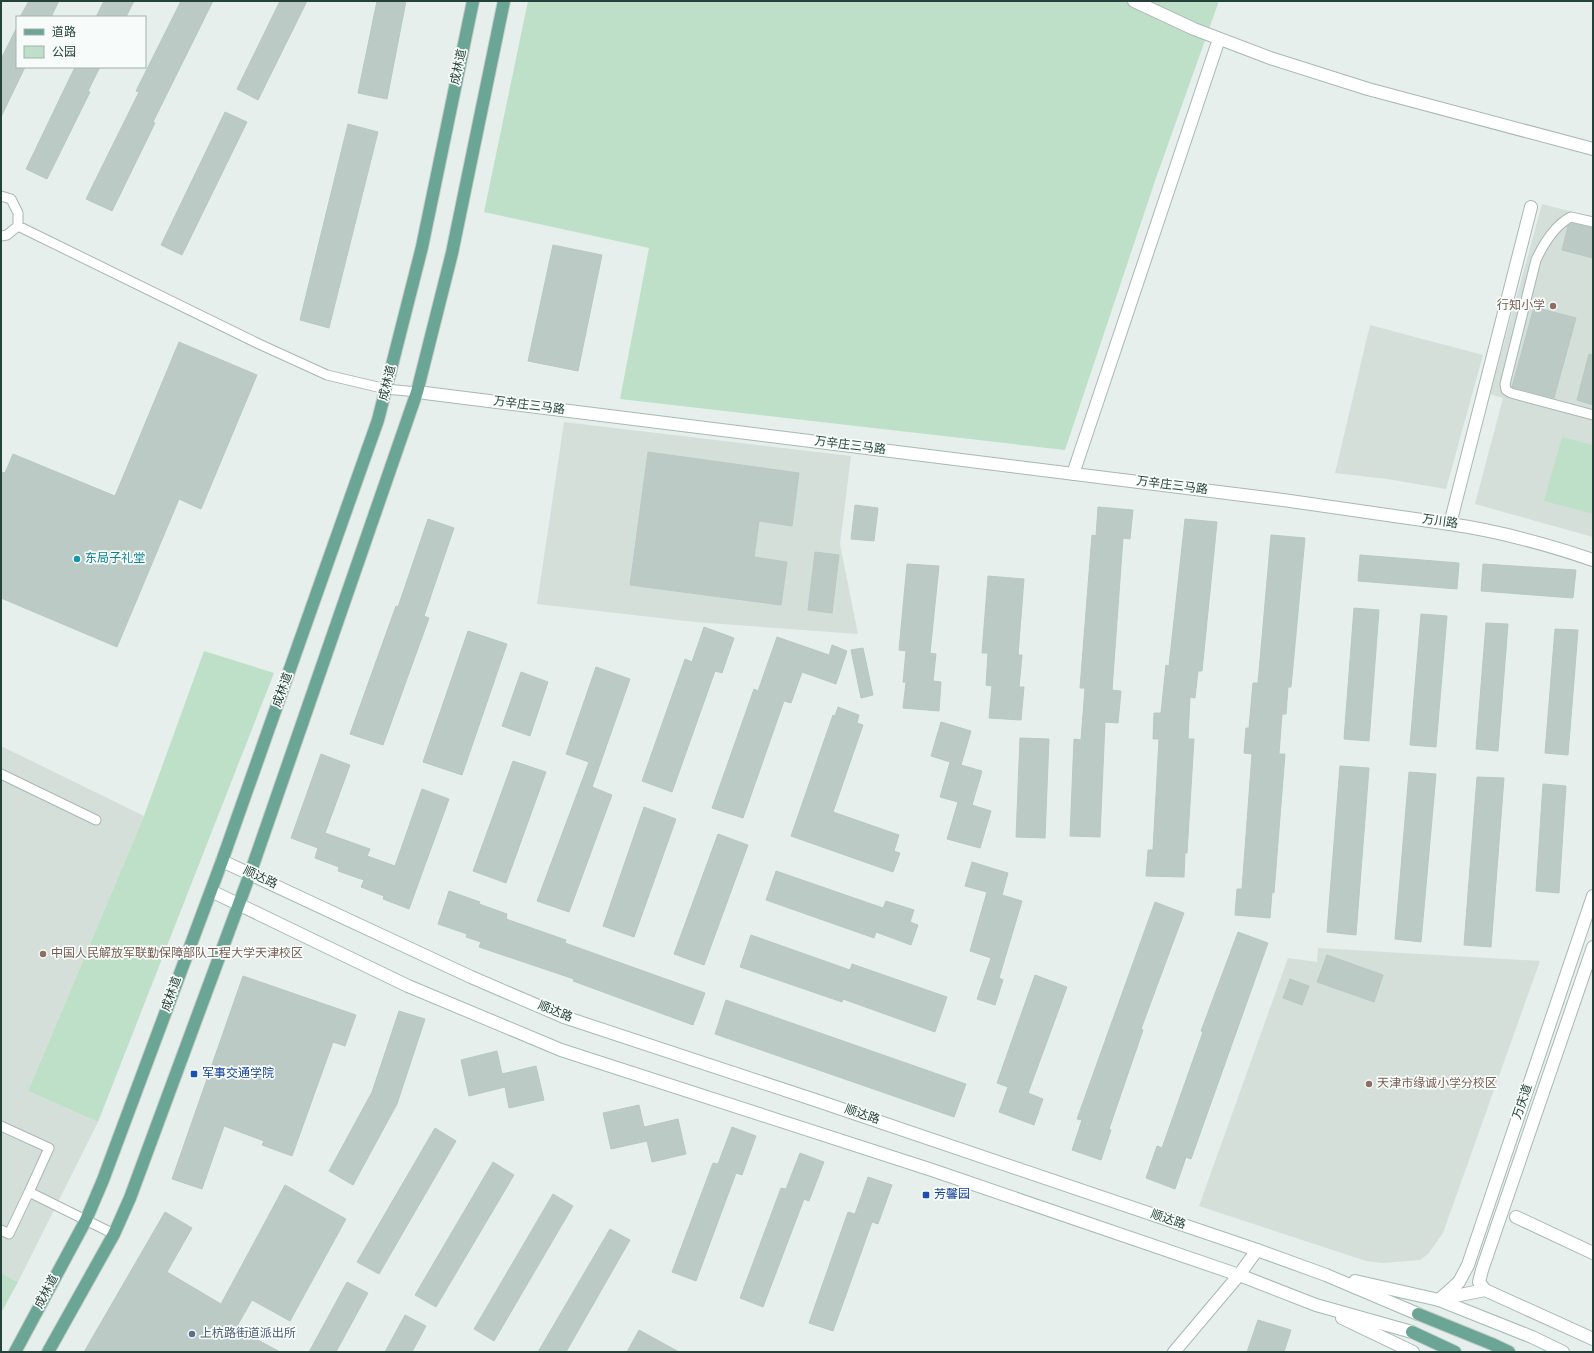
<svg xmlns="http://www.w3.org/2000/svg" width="1594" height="1353" font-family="Overpass,'Noto Sans SC',sans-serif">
<rect width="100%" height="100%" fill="#e6efeb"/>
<!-- built -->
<path fill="#d4dfda" d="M1542 204 1593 217V537L1475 504 1503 398 1490 394Z
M1370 325 1483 355 1446 489 1387 479 1335 473Z
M564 422 851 456 840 544 858 634 695 622 537 604Z
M1 746 144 816 28 1091 98 1122 18 1282 1 1273Z
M1318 948 1540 961 1443 1233 1428 1254 1420 1260 1382 1263 1366 1261 1199 1206 1288 958 1317 962Z"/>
<!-- green -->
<path fill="#bfe0c8" d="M528 1H1219L1155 181 1065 450 620 399 649 248 484 212Z
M1562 437 1593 445V514L1544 501Z
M204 651 274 673 98 1122 28 1091 144 816Z
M1 1273 18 1282 1 1313Z"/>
<!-- building -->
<path fill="#bbcac4" stroke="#b8c9c2" d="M29 1H59L51 17H20Z
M104 1H134L126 17H96Z
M181 1H213L153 122 155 123 112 211 86 199 139 92 136 91Z
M280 1H307L258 100 237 89Z
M377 1H406L387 99 358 93Z
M17 27V67H25L1 117V59Z
M75 67H100L88 91 90 92 47 179 26 169Z
M225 112 247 122 182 255 161 245Z
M348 124 378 132 329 328 300 320Z
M1572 223 1593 228V258L1562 250 1568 226Z
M553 245 602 255 578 371 528 361Z
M1534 307 1576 318 1554 398 1512 387Z
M179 342 257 375 201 509 179 499 117 647 1 598V472L5 473 13 454 115 496Z
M1589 354 1593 355V405L1577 400Z
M648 452 799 473 792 526 759 521 754 557 787 562 781 605 630 585Z
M855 505 878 508 874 541 851 539Z
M1098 507 1133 510 1130 539 1123 538 1112 690 1121 691 1118 723 1105 722 1100 837 1070 836 1074 739 1081 740 1085 688H1080L1092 535 1096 536Z
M428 519 454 528 424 616 429 618 383 745 350 734 396 606 398 607Z
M1185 519 1217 522 1202 671H1198L1195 698 1190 697 1188 739H1194L1187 853H1185L1184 877 1146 876 1148 850H1153L1159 739H1153L1154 713H1161L1166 665 1169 666Z
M1271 535 1305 538 1291 687H1288L1286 714H1282L1279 754H1285L1274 893 1272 892 1270 918 1235 915 1237 889H1242L1252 754 1244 753 1246 728H1249L1253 683H1258Z
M815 552 839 555 832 613 808 610Z
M1360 555 1459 563 1457 589 1358 581Z
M907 564 939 566 930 653 936 654 933 681 941 682 939 711 903 708 906 682H903L906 651 899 650Z
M1483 564 1576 570 1573 598 1481 591Z
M988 576 1024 579 1018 655H1022L1019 687H1024L1021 720 989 718 992 686 986 685 988 653H982Z
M1354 608 1379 610 1369 741 1344 739Z
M1421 614 1447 616 1436 747 1410 745Z
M1486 623 1508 624 1498 751 1476 749Z
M704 627 734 638 722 673 715 671 672 792 642 781 685 659 692 662Z
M1555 629 1578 630 1568 755 1545 753Z
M468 631 507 644 462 775 423 762Z
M777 637 829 655 832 645 847 651 836 684 802 672 791 703 784 701 743 818 712 808 754 689 758 691Z
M863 648 873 695 861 698 851 650Z
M596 667 630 679 592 787 612 795 569 912 537 901 589 762 566 754Z
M521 672 548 682 530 736 502 726Z
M838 707 859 715 857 723 863 725 833 812 899 835 894 851 900 853 893 872 791 836 833 715 835 716Z
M941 722 971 731 961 765 982 771 972 805 991 811 980 848 947 839 958 802 940 797 950 762 931 756Z
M1020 738 1049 739 1045 838 1016 837Z
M321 754 350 765 325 833 370 849 367 856 395 866 422 789 449 799 409 909 383 899 384 896 361 887 364 880 338 871 339 867 315 858 318 848 291 838Z
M513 761 546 772 506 883 473 871Z
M1340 766 1369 768 1356 935 1327 932Z
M1409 772 1436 774 1421 942 1395 939Z
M1477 777 1504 778 1491 947 1464 945Z
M1543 784 1566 786 1559 893 1536 891Z
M644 807 676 819 634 937 603 926Z
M718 834 748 845 704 965 674 954Z
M972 862 1008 873 1002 895 1022 901 999 978 1003 980 995 1005 977 999 991 958 970 951 987 892 965 886Z
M776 871 883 908 886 901 914 910 910 922 918 925 911 945 876 932 874 938 766 900Z
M449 891 480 902 479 904 507 914 506 919 566 940 565 943 705 993 693 1025 573 981 574 979 479 947 481 942 466 937 467 934 438 924Z
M1155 902 1184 913 1141 1029 1143 1030 1109 1129 1111 1130 1101 1160 1072 1150 1082 1120 1077 1119Z
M1238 932 1268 943 1191 1159 1186 1157 1175 1189 1146 1178 1157 1146 1162 1148 1203 1032 1201 1031Z
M751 935 850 970 852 964 947 997 935 1032 843 999 842 1002 740 967Z
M1327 955 1383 975 1374 1002 1317 982Z
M1035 975 1067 987 1028 1093 1043 1099 1034 1125 999 1112 1008 1087 997 1083Z
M243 976 356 1015 345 1046 333 1042 292 1156 262 1145 264 1141 224 1126 202 1189 172 1179Z
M1290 979 1309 986 1302 1005 1283 998Z
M726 1000 966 1084 954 1117 715 1034Z
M399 1011 425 1019 397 1104 353 1185 329 1171 372 1092Z
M497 1051 502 1074 536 1066 544 1100 509 1108 505 1087 469 1096 461 1060Z
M639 1105 644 1127 678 1119 686 1154 652 1162 647 1141 611 1149 603 1113Z
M732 1127 756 1136 742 1175 736 1173 696 1281 672 1272 713 1163 718 1164Z
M435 1128 456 1141 379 1274 357 1262Z
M800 1153 824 1162 809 1201 804 1199 763 1307 740 1298 781 1188 786 1189Z
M493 1162 514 1175 436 1307 415 1295Z
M868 1177 892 1185 878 1224 872 1222 833 1331 809 1323 848 1212 855 1214Z
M285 1185 346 1219 290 1321 252 1300 236 1328 280 1352H84L165 1212 192 1228 167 1272 221 1304Z
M553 1194 573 1206 494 1341 474 1329Z
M610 1229 630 1240 566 1352H538Z
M347 1282 368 1293 336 1352H309Z
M405 1315 426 1326 412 1352H385Z
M1258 1320 1291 1330 1284 1352H1247Z
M639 1330 679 1352H627Z"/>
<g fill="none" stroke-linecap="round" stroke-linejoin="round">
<defs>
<path id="service" d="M1 196 11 199 18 213V226L7 235 1 236
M1593 222 1571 217C1555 225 1543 245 1536 260L1505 384 1506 390 1511 393 1593 415
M18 226 259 344 327 375 386 389 417 392
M1 774 96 820
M1 1126 49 1148 29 1192 114 1234
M1 1230 9 1234 29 1192"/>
<path id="minor" d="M1450 524 1531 207
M1516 1217 1593 1253"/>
<path id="tertiary" d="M1134 1 1194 29 1270 58 1368 89 1593 149
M417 392 1283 500 1450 524C1499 531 1546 544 1593 560
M1073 474 1219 39
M1485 1290 1479 1282 1482 1270 1593 947
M1440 1299 1485 1290 1593 1339
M1439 1300 1459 1282 1468 1265 1593 896
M1174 1352 1239 1275 1257 1250"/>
<path id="secondary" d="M222 861 471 977 564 1017 818 1101 1257 1250 1326 1275 1418 1314
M211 891 408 986 561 1050 932 1170 1239 1275 1316 1305 1412 1332
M1355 1281 1439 1300 1532 1337 1563 1352
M1342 1318 1413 1352"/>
<path id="primary" d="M1418 1314 1492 1344 1509 1352
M1412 1332 1455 1352
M15 1352 86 1220 103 1180 222 861 378 420 422 247 473 1
M48 1352 114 1234 130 1198 250 874 417 392 452 253 504 1"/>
</defs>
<!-- service casing -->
<use href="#service" stroke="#a8b8b2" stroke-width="11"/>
<!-- minor casing -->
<use href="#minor" stroke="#a8b8b2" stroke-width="14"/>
<!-- tertiary casing -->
<use href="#tertiary" stroke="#a8b8b2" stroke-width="14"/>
<!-- secondary casing -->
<use href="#secondary" stroke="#a4bbb3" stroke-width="14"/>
<!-- primary casing -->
<use href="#primary" stroke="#c2cac8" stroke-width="14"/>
<!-- service -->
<use href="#service" stroke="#fff" stroke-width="9"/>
<!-- minor -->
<use href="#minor" stroke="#fff" stroke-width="12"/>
<!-- tertiary -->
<use href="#tertiary" stroke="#fff" stroke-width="12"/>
<!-- secondary -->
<use href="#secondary" stroke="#fff" stroke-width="12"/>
<!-- primary -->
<use href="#primary" stroke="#6aa596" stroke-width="12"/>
</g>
<!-- markers -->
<g fill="#8d6e63" stroke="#f7fbf9" stroke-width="1.5">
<circle cx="1553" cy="306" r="4"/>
<circle cx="43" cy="954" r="4"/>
<circle cx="1369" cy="1084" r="4"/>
</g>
<circle fill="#0f9aa8" stroke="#f7fbf9" stroke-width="1.5" cx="77" cy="559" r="4"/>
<g fill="#1a4fb4" stroke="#f7fbf9" stroke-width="1.5">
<rect x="190" y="1070" width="8" height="8" rx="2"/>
<rect x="922" y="1191" width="8" height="8" rx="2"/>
</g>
<circle fill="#5c6f8a" stroke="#f7fbf9" stroke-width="1.5" cx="192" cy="1334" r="4"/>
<g text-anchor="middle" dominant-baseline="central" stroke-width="3.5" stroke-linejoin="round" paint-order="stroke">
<!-- street labels -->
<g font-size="12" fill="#24423a" stroke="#f7fbf9">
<text transform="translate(459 67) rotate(-78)">成林道</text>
<text transform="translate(388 383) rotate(-76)">成林道</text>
<text transform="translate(529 406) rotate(7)">万辛庄三马路</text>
<text transform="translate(850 446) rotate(7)">万辛庄三马路</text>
<text transform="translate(1172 486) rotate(7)">万辛庄三马路</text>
<text transform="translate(1440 522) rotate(8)">万川路</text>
<text transform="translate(283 690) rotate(-70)">成林道</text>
<text transform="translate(260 878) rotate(25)">顺达路</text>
<text transform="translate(172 994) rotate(-70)">成林道</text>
<text transform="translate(555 1012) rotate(22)">顺达路</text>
<text transform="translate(1523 1102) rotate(-71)">万庆道</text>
<text transform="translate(862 1115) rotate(19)">顺达路</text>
<text transform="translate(1168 1220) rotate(19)">顺达路</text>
<text transform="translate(47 1292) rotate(-62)">成林道</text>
</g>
<!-- education labels -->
<g font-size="12" fill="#785e54" stroke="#f7fbf9" text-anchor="start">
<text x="1545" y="306" text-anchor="end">行知小学</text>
<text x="51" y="954">中国人民解放军联勤保障部队工程大学天津校区</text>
<text x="1377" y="1084">天津市缘诚小学分校区</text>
</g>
<!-- culture labels -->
<g font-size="12" fill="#0d838f" stroke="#f7fbf9" text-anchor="start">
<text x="85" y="559">东局子礼堂</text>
</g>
<!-- transit labels -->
<g font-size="12" fill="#164399" stroke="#f7fbf9" text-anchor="start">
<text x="202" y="1074">军事交通学院</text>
<text x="934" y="1195">芳馨园</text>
</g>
<!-- service labels -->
<g font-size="12" fill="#4e5e75" stroke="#f7fbf9" text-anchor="start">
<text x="200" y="1334">上杭路街道派出所</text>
</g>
</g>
<!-- border -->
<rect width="1594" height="1353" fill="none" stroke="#24423a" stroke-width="4"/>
<!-- legend -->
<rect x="16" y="16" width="130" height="52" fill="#f7fbf9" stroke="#a3b1ad"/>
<rect x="24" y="29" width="20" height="6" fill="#6aa596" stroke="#a3b1ad"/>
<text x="52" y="36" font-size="12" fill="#24423a">道路</text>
<rect x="24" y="46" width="20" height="12" fill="#bfe0c8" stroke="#a3b1ad"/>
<text x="52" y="56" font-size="12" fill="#24423a">公园</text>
</svg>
